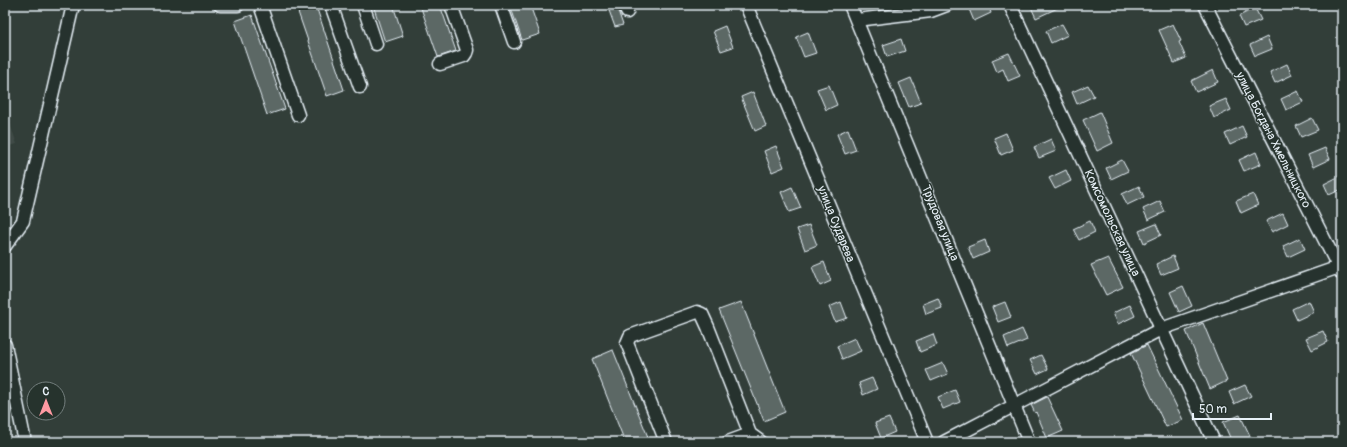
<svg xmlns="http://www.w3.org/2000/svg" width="1347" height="447" font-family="Pangolin,sans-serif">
<rect width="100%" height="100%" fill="#323e39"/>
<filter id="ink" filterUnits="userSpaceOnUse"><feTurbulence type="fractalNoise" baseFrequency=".025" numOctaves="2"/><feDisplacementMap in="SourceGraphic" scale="8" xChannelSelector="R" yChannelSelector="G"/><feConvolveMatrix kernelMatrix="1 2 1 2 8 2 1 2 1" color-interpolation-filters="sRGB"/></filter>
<g filter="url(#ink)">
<!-- built -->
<path fill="#3f4b46" d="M5 110 17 144 5 147Z"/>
<!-- building -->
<path fill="#5c6865" stroke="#e8f1f8" d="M373 5H393L403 36 385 42Z
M420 5H440L456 51 438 57Z
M510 5H530L540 34 522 40Z
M607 5H616L623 25 615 27Z
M979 5H988L991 13 974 21 969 9Z
M1030 5H1064L1036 18Z
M316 6 344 90 327 96 298 12Z
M1255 8 1261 20 1244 27 1239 16Z
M252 15 285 109 267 115 235 21Z
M1062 24 1068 35 1051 43 1046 31Z
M1173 24 1181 41 1179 42 1186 58 1174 63 1159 30Z
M725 26 733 47 721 51 713 31Z
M808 32 816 53 804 57 796 37Z
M1267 37 1272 49 1255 56 1250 45Z
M901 39 905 51 887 57 883 45Z
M1009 53 1020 76 1008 81 1003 69 997 72 992 60Z
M1287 64 1292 75 1275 83 1270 72Z
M1213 70 1218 82 1196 92 1191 81Z
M911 78 921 103 909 107 899 83Z
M829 85 837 105 826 110 817 89Z
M1088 85 1094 96 1077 104 1072 92Z
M1298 91 1303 102 1286 110 1281 99Z
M753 92 766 126 755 131 741 97Z
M1226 99 1231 110 1214 118 1209 106Z
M1100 112 1113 143 1097 151 1083 120Z
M1312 118 1318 130 1301 137 1296 126Z
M1242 126 1247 137 1230 145 1225 134Z
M848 129 856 150 845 154 837 134Z
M1006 133 1013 150 1001 155 994 138Z
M1051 139 1056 151 1039 158 1034 147Z
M776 146 784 167 772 172 764 151Z
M1325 148 1330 159 1313 167 1308 155Z
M1256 152 1261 164 1244 171 1239 160Z
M1122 160 1128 171 1111 179 1106 168Z
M1066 170 1071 181 1055 189 1049 178Z
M1342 175V189L1329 195 1324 184Z
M1139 186 1144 197 1127 205 1122 194Z
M792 187 801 208 789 212 781 192Z
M1253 194 1258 205 1241 213 1236 201Z
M1160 201 1165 212 1148 220 1143 209Z
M1283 213 1288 224 1272 232 1266 221Z
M1090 221 1095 232 1079 240 1073 229Z
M1156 224 1161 235 1144 243 1139 231Z
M809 225 817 245 805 250 797 229Z
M1300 238 1305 249 1288 257 1283 246Z
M985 240 989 252 973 259 968 247Z
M1173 256 1178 268 1161 275 1156 264Z
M1108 258 1123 287 1106 295 1091 265Z
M824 262 831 281 820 286 812 267Z
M1183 286 1192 306 1179 312 1170 292Z
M938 298 942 308 926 314 923 304Z
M1309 301 1314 312 1297 320 1292 309Z
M741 302 785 412 764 421 719 310Z
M841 302 847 318 835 322 829 307Z
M1005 302 1011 317 998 322 992 307Z
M1130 305 1135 316 1118 324 1113 313Z
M1203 323 1227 381 1210 389 1186 331Z
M1022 329 1027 340 1008 348 1004 337Z
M1323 331 1328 342 1312 350 1306 338Z
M933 334 937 345 920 352 916 341Z
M855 338 861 351 842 359 837 346Z
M1147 345 1183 420 1166 427 1131 353Z
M613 350 650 442H625L592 359Z
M1041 355 1048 369 1037 374 1030 360Z
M943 363 948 374 931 381 926 370Z
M872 378 877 389 863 395 859 383Z
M1245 385 1251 396 1234 404 1229 392Z
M955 390 960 402 943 409 938 397Z
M1047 397 1063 431 1047 438 1036 412 1035 413 1031 405Z
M1240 415 1253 442H1232L1223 422Z
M889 418 895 432 881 438 875 423Z"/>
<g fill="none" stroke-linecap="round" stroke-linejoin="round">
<defs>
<path id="minor" d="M220 5H238
M260 5 298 115
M331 5 360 87
M363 5 376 44
M501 5 514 42
M624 5 627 12
M746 5 927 442
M850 5 1029 442
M1010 5 1214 442
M1205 5 1342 274
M857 20 931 11 947 5
M440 64 464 56 466 53 467 50 451 5
M5 246 23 221 73 5
M5 345 25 442
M666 442 627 343 630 336 697 312 702 314 708 327 750 434 761 442
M728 442 750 434
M944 442 1161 329 1342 266"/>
</defs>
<!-- minor casing -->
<use href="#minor" stroke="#e8f1f8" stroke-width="15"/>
<!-- minor -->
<use href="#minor" stroke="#26332d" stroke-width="12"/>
</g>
</g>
<g text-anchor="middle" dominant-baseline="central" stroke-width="3" stroke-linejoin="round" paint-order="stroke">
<!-- street labels -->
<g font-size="12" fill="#e8f1f8" stroke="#26332d">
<text transform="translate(1273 140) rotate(63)">улица Богдана Хмельницкого</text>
<text transform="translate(940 223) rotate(68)">Трудовая улица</text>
<text transform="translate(1112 223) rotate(65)">Комсомольская улица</text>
<text transform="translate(836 224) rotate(68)">улица Сударева</text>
</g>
</g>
<!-- margin -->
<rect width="1347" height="447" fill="none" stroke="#26332d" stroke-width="20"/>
<rect x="10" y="10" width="1327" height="427" fill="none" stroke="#e8f1f8" stroke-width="1.5" filter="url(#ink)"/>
<!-- north arrow -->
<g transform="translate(46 401)"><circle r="19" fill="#26332d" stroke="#747f7e"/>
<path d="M0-3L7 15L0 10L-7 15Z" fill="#ff9aa2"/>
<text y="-6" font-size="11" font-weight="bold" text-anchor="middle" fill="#e8f1f8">С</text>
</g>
<!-- scale -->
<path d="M1193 413v6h78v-6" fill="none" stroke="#e8f1f8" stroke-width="2"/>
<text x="1199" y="413" font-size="12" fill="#e8f1f8" stroke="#26332d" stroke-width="3" paint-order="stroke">50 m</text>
</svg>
